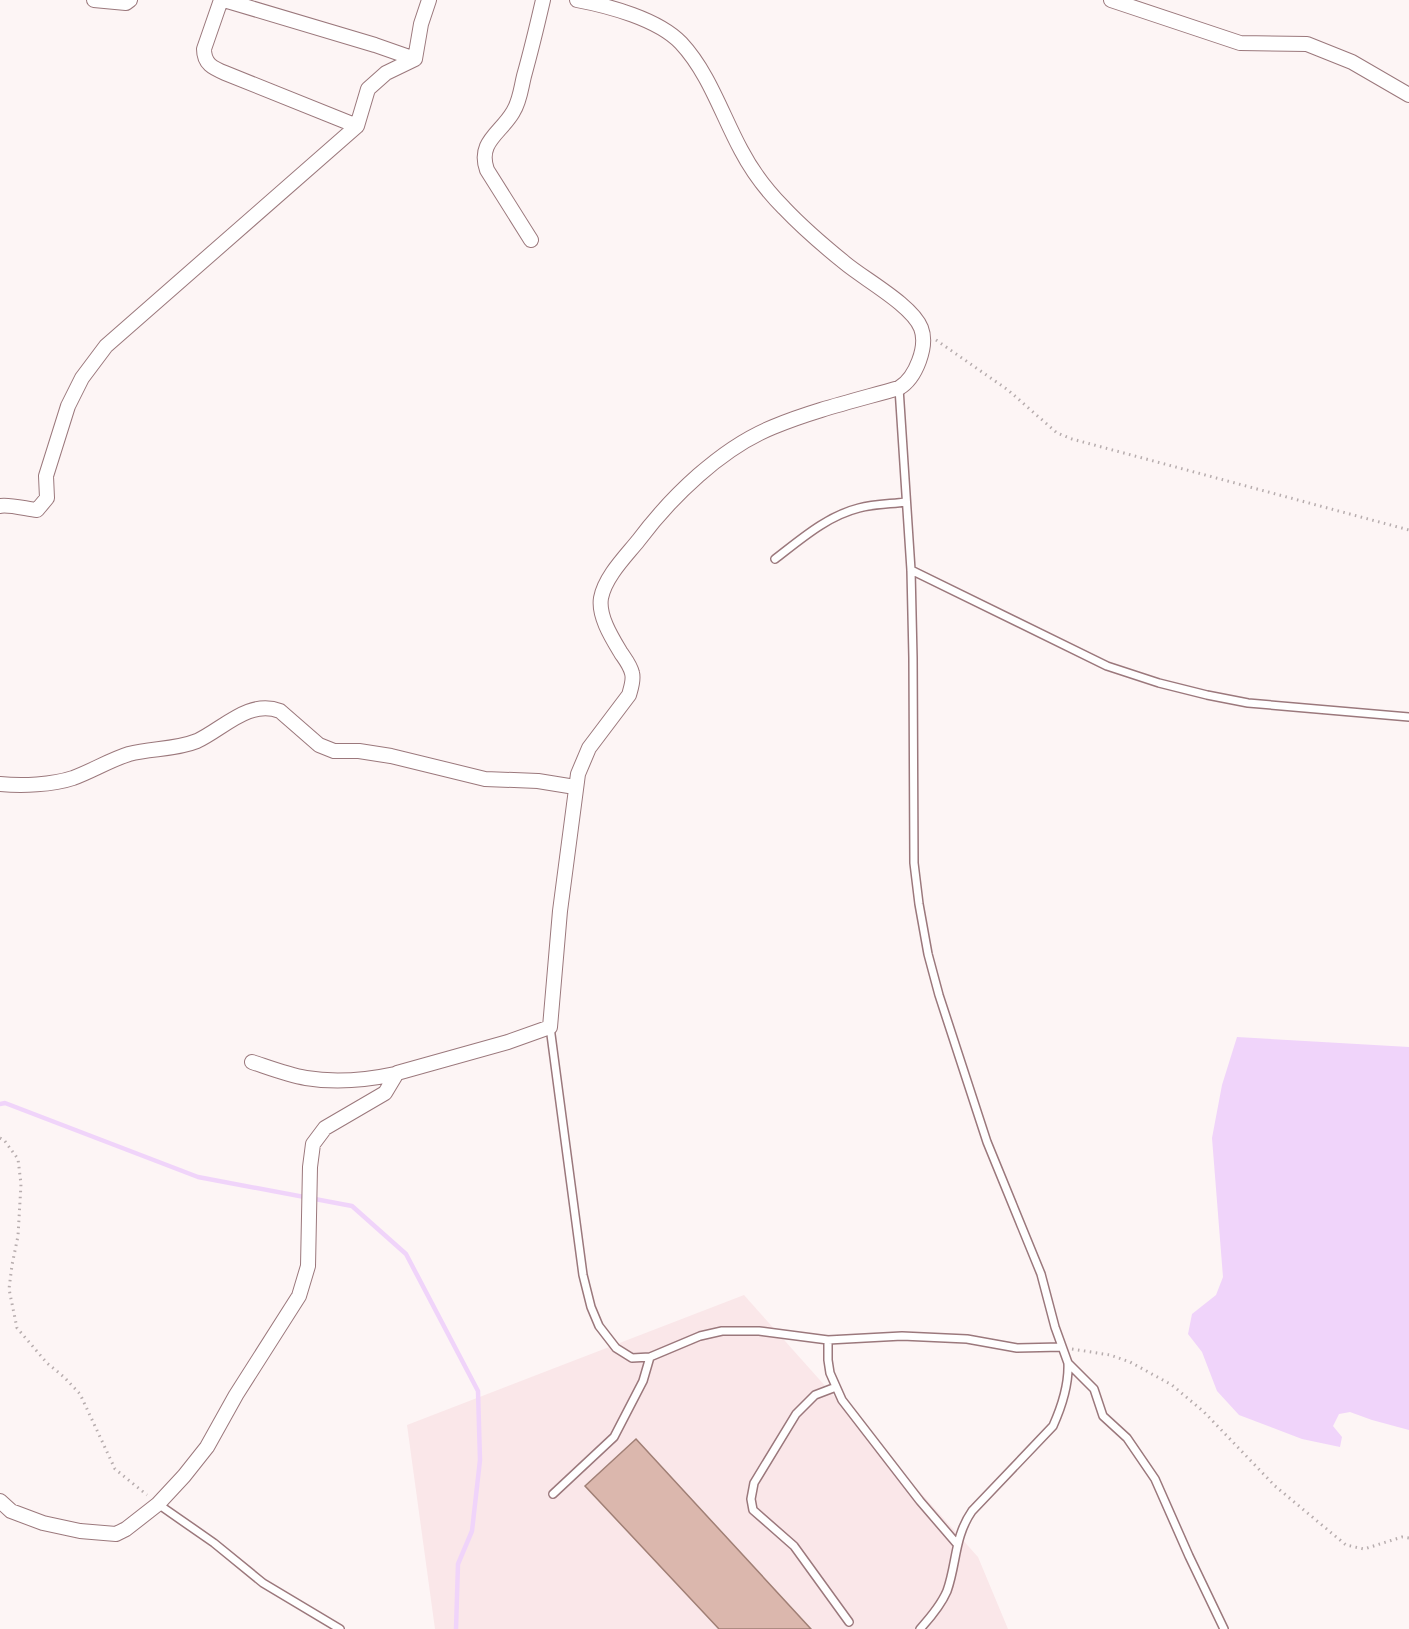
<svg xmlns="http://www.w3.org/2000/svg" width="1409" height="1629" font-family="Barlow,sans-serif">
<rect width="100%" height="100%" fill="#fdf5f5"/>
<!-- built -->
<path fill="#fae7e9" d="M744 1295 978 1557 1008 1629H435L407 1425Z"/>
<!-- water -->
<path fill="#f0d4fa" d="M1237 1037 1409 1047V1430L1372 1420 1350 1412 1339 1414 1333 1426 1342 1437 1340 1447 1302 1439 1239 1415 1217 1391 1202 1352 1188 1334 1192 1314 1216 1295 1223 1277 1212 1138 1222 1085Z"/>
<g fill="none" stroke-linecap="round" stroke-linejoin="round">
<!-- stream -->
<path stroke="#f0d4fa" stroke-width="4.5" d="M0 1104 5 1103 198 1177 352 1206 406 1254 478 1391 480 1460 472 1531 458 1564 456 1629"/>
</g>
<!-- building -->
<path fill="#dbb7ad" stroke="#a07f75" stroke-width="1.5" d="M636 1439 811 1629H719L585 1486Z"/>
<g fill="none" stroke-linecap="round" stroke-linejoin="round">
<defs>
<path id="service" d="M899 388 911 570 913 658 914 863 919 904 928 954 939 995 987 1142 1041 1274 1055 1327 1068 1363 1094 1389 1103 1416 1127 1438 1155 1479 1189 1556 1224 1629
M775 559C801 539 827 516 859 508 874 504 891 504 906 502
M911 570 1107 666 1159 683 1207 695 1248 703 1409 717
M550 1027 583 1275 591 1307 599 1326 616 1348 632 1358 650 1357 700 1336 722 1331H759L828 1340 902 1336 967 1339 1017 1348 1062 1347
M828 1340V1360L830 1373 842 1400 920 1501 957 1544
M836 1387 815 1395 796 1414 754 1483 751 1499 753 1510 794 1546 849 1622
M553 1494 614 1437 643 1381 650 1357
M158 1504 214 1543 263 1583 340 1629
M920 1629C930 1618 941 1605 947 1591 957 1563 954 1537 972 1511L1053 1426C1062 1406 1069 1385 1068 1363"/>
<path id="minor" d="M94 0 126 3 130 0
M221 0 204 49C204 64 213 68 225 73L357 126
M224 0 375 45 415 59
M1111 0 1240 43 1307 44 1352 62 1409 95
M531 240 487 170C477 142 501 133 513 112 520 101 521 88 524 76 531 51 537 26 543 0
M0 506C8 504 27 509 37 510L47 498 46 476 68 406 82 378 106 346 357 126 368 89 386 73 415 59 421 24 429 0
M0 784C22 786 52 785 73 778 92 771 110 760 129 754 151 748 175 750 197 741 223 729 249 699 280 711L319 745 334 751H359L391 756 485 779 538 781 575 787
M252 1062C270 1068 288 1075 306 1078 335 1083 367 1080 395 1074
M0 1501 11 1511 43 1523 80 1531 116 1534 126 1529 158 1504 184 1476 207 1447 236 1395 299 1296 308 1266 310 1167 313 1144 325 1128 385 1093 397 1073 508 1042 550 1027 560 911 578 774 589 748 629 695C631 688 634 680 632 673 630 665 625 659 621 653 612 638 598 616 601 598 605 577 625 557 638 541 671 497 721 448 773 427 814 410 857 400 899 388 916 378 928 346 921 328 912 305 864 279 845 263 824 246 803 228 784 208 767 191 752 171 741 150 722 115 709 73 681 43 658 19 609 6 577 0"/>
</defs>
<!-- service casing -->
<use href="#service" stroke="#9b787c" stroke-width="10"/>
<!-- minor casing -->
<use href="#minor" stroke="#9b787c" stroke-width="16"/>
<!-- path -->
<path stroke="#b7adae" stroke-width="3" stroke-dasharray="1.5 4.5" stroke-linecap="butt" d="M936 340 1008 390 1057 433 1072 439 1409 530
M0 1138 4 1140 18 1159 21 1184 18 1236 12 1265 9 1289 17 1328 47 1363 64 1377 80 1394 115 1469 147 1495
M1072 1349 1110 1355 1130 1362 1172 1385 1204 1412 1275 1486 1346 1545 1364 1549 1402 1537 1409 1538"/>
<!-- service -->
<use href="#service" stroke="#fff" stroke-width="7"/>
<!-- minor -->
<use href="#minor" stroke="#fff" stroke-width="14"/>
</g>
</svg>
